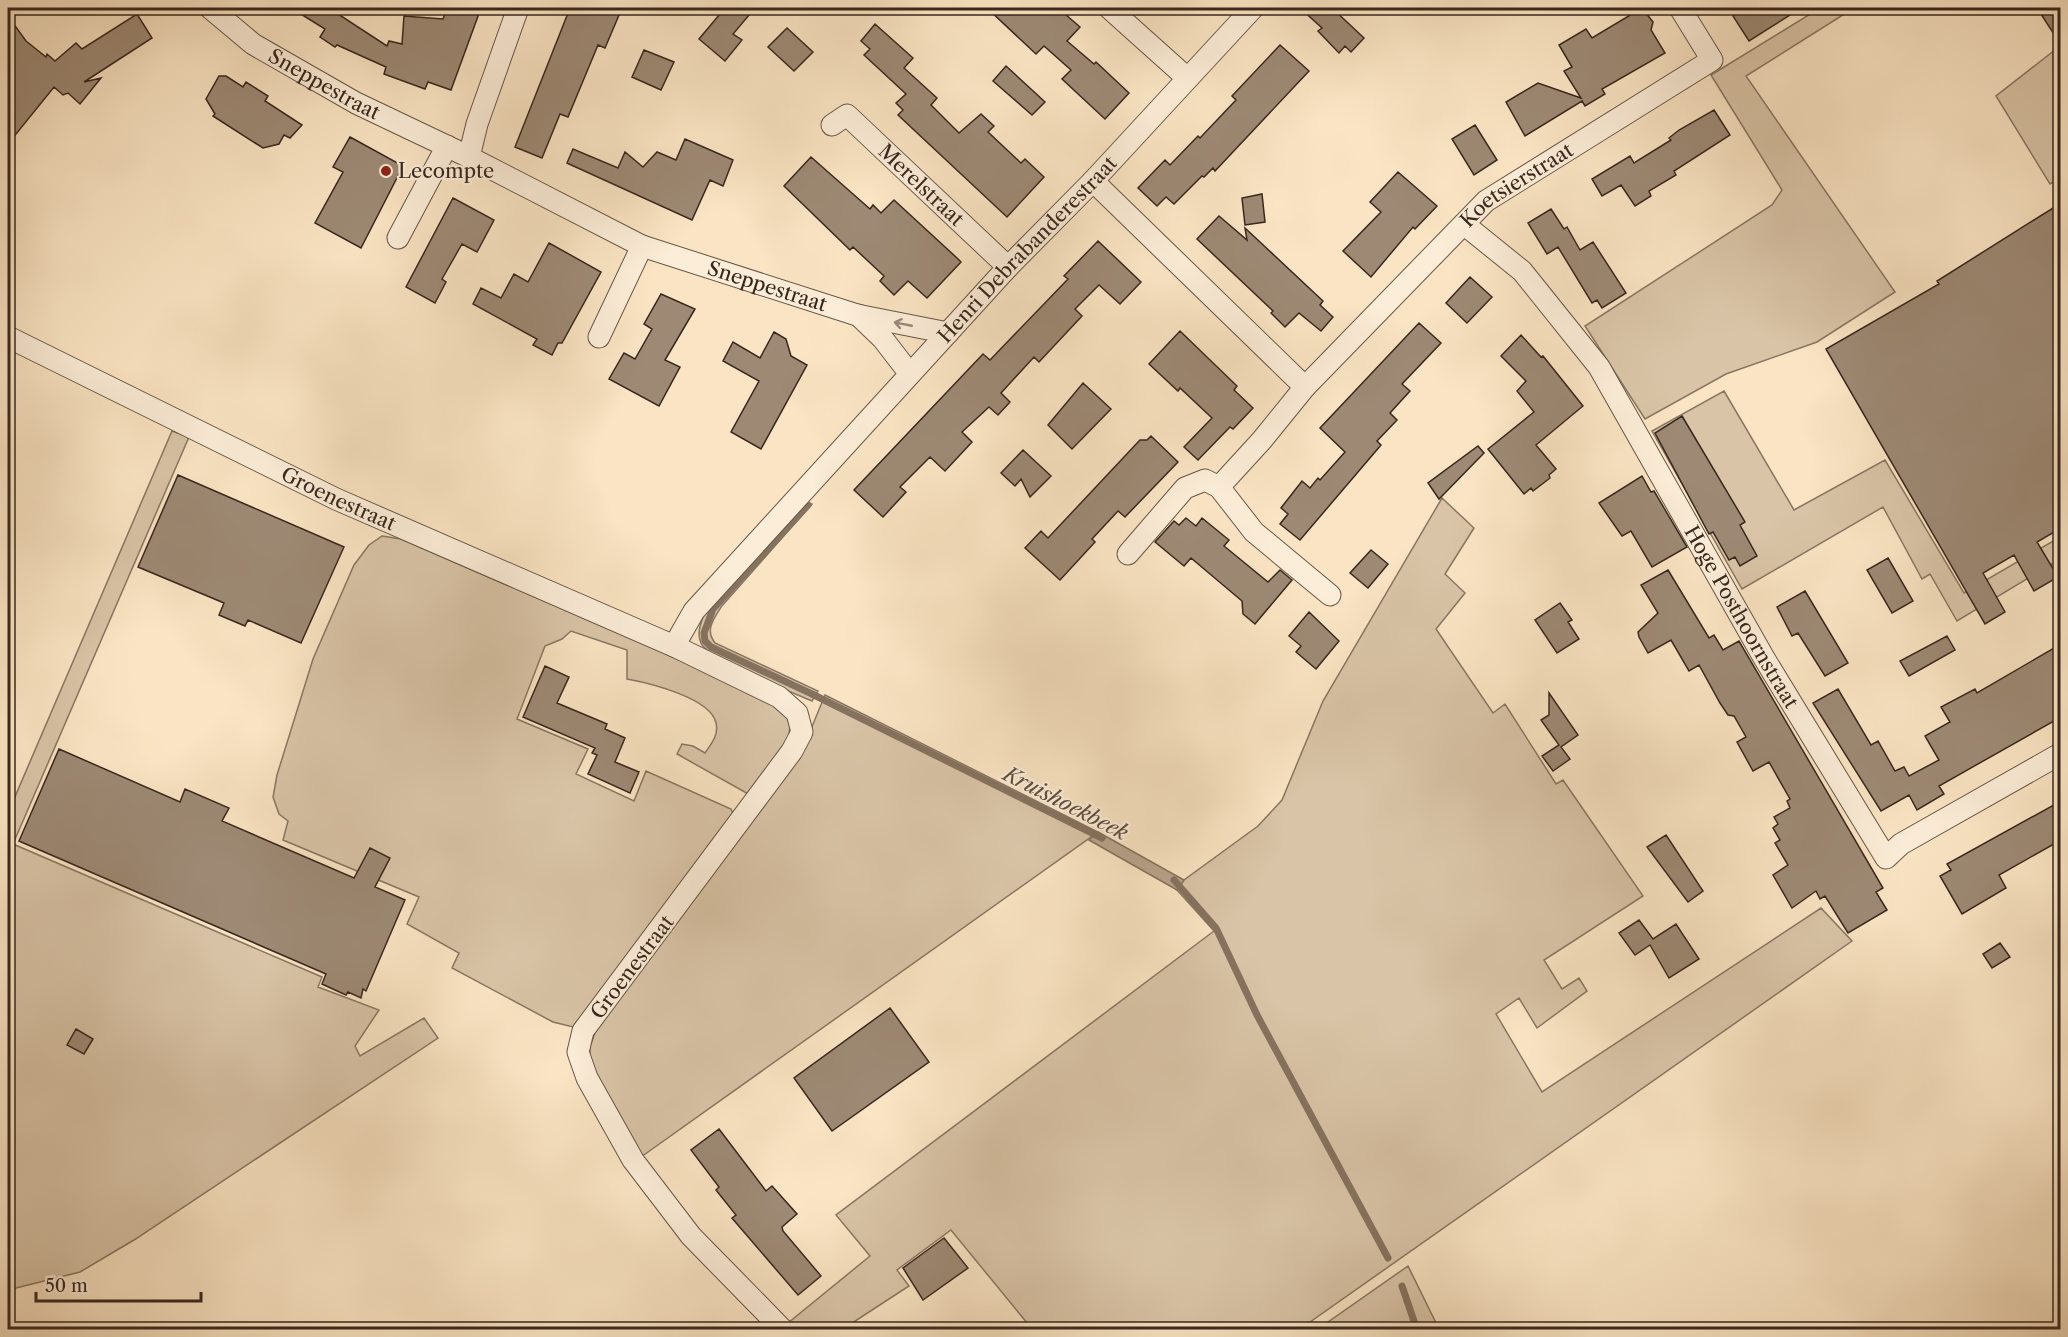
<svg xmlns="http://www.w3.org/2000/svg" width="2068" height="1337" font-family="'Libre Caslon Text',serif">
<rect width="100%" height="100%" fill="#fae4c3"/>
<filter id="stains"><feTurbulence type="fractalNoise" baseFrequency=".00333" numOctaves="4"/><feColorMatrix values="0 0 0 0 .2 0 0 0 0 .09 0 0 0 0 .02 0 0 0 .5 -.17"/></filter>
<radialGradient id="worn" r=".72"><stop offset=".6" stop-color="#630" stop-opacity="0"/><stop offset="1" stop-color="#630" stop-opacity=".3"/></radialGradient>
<!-- green -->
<path fill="#d9c4a7" stroke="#887662" stroke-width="1.5" d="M1820 8H1854L1746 76 1895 292 1817 342 1726 374 1645 419 1585 326 1772 205 1782 190 1711 75Z
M2060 46V178L2050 184 1996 96Z
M1724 391 1794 510 1885 460 1964 593 2060 537V559L1957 621 1930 574 1922 579 1883 507 1742 589 1652 431Z
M172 431 189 437 13 844 322 977 318 987 379 1010 355 1046 360 1056 424 1018 438 1038 134 1240 80 1272 8 1290V813Z
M1442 498 1474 528 1445 574 1465 593 1436 629 1493 713 1505 704 1556 784 1563 780 1643 896 1544 960 1562 989 1579 978 1587 991 1537 1028 1519 998 1496 1014 1542 1092 1821 908 1852 941 1300 1329H1032L951 1230 897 1270 909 1286 843 1329H794L788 1323 870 1256 836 1215 1214 931 1177 890 1184 880 1258 826 1282 800 1323 701Z
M803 501 812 504 721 607C713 620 705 630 715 643L818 691 812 701C792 692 707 659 701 643 696 631 702 621 705 611Z
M382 536 401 539 769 699C774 704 784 710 787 715 800 742 764 775 750 795L677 754 682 744 693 746 705 753C711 744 719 735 716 723 711 698 649 683 627 679V650L571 631 562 639 545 646 517 719 588 749 576 774 634 801 646 771 731 809 734 816 573 1027 553 1022 452 968 459 953 407 924 419 897 283 840 288 821 279 814 273 797 277 775 313 659 354 565 369 545Z
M825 695 1098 832 641 1157 590 1067V1047L598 1024 802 751Z
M1408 1266 1439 1329H1318Z"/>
<!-- water -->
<path fill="#b8a48b" stroke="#85725f" stroke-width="1.5" d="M1098 832 1184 880 1177 890 1089 840Z"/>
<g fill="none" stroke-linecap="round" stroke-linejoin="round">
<!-- stream -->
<path stroke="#85725f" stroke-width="7" d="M808 505 713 609 704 633 705 641 711 647 812 694 1102 838
M1174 880 1216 928 1257 1015 1388 1258
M1402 1286 1417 1330"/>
</g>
<!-- building -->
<path fill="#9d8974" stroke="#38271e" stroke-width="1.5" d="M291 8H329L387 46 389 41 402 44 404 16 443 19 447 8H481L451 90 428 82 425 89 384 74 386 67 337 45 335 47 320 37 325 29Z
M570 8H622L605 48 598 45 568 117 560 114 542 158 515 147Z
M725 8H755L733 34 742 40 725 61 699 39Z
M987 8H1058L1080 27 1067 41 1094 64 1096 62 1129 93 1105 119 1062 79 1071 70 1044 46 1036 54Z
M1300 8H1332L1364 38 1351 52 1345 46 1339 53 1318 31 1322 28Z
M1642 8 1653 22 1651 30 1665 53 1602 89 1605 94 1585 106 1582 101 1525 136 1506 102 1538 83 1581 98 1564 71 1572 67 1559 45 1586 29 1592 38Z
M1746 8H1801L1749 41 1733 16Z
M2037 8H2061V45Z
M137 14 152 38 84 82 101 78 80 104 68 93 63 95 54 87 8 144V16L26 41 46 57 47 54 55 61 76 43 82 49Z
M875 24 913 58 904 68 937 98 931 105 959 133 981 114 994 126 988 132 1021 163 1025 159 1044 177 1007 217 898 115 903 110 896 103 906 94 864 55 870 49 861 41Z
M787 28 813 52 794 71 768 47Z
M1280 45 1309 71 1215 171 1213 168 1204 177 1202 176 1174 204 1166 197 1157 206 1138 188 1165 160 1170 165 1198 136 1200 138 1236 100 1232 96Z
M644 50 674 62 661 90 632 77Z
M1006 66 1045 102 1032 115 993 81Z
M219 76H226L243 87 246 82 268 96 265 101 302 125 290 138 284 135 279 144 263 148 213 116 215 114 206 99Z
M1714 110 1730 135 1674 171 1676 175 1649 191 1651 196 1635 206 1621 185 1602 196 1592 179 1630 156 1634 163 1671 140 1669 138 1679 130Z
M1475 125 1497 160 1474 175 1452 139Z
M350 137 403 166 361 248 315 223 343 172 333 167Z
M685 139 733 160 723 186 710 180 692 220 567 163 573 149 618 168 625 152 643 167 657 152 676 160Z
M811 157 870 209 873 205 881 213 894 200 957 258 961 262 927 298 908 281 894 295 880 281 884 276 853 247 850 250 784 186Z
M1398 172 1437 206 1415 229 1413 227 1371 277 1343 251 1381 212 1370 202Z
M1262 194 1265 222 1245 225 1242 198Z
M453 198 494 220 477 252 462 244 442 279 446 282 435 303 406 287Z
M2061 203V528L2037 542 2058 577 2034 591 2014 555 1983 573 2005 612 1985 624 1826 349 1939 284 1937 281Z
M1551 209 1564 229 1567 227 1580 250 1593 242 1626 293 1602 308 1597 300 1592 303 1558 247 1547 254 1528 223Z
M1219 216 1247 240 1245 228 1323 301 1320 305 1333 317 1321 331 1299 313 1285 327 1271 313 1273 311 1197 239Z
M1098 241 1141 282 1120 304 1099 285 1075 309 1082 316 1039 362 1034 357 1001 393 1010 402 998 415 989 407 962 432 972 442 945 471 930 457 900 487 906 492 883 517 854 490 983 354 990 360 1068 279 1064 276Z
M549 243 601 272 562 343H558L552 355 533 345 537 339 473 304 481 288 501 298 514 274 528 282Z
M1470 277 1492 297 1467 323 1446 303Z
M661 294 695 309 665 360 680 367 659 406 609 379 624 353 635 359 652 329 644 324Z
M1419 323 1441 343 1402 384 1410 391 1390 413 1397 420 1377 441 1381 445 1300 540 1280 524 1288 514 1281 508 1302 481 1310 488 1318 478 1320 480 1345 452 1320 428Z
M1180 331 1237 386 1234 390 1253 408 1233 429 1230 427 1198 460 1184 447 1212 418 1180 388 1178 391 1149 364Z
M774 332 786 339 791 356 807 365 761 449 731 432 759 381 723 361 733 342 760 358Z
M1521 335 1541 357 1543 356 1583 406 1536 445 1556 469 1549 475 1550 478 1533 491 1531 488 1524 494 1488 449 1534 412 1517 391 1526 381 1501 356Z
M1083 383 1111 409 1072 449 1048 425Z
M1682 416 1745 522 1740 525 1757 556 1740 566 1735 557 1729 560 1713 532 1709 534 1655 433Z
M1151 436 1178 462 1125 517 1118 511 1092 539 1095 542 1060 580 1025 548 1041 531 1048 538 1140 440H1147Z
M1478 446 1484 453 1439 499 1428 483Z
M1023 450 1051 476 1030 497 1021 479 1015 486 1001 473Z
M178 475 344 547 301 643 248 620 245 626 219 615 224 603 138 567Z
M1642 476 1651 492 1654 491 1687 547 1652 567 1631 531 1622 536 1599 503Z
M1186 518 1196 526 1202 518 1229 540 1224 546 1268 582 1280 570 1292 580 1255 624 1243 614 1242 601 1191 558 1184 566 1155 542 1174 521 1179 525Z
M1371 550 1388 564 1368 588 1350 573Z
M1888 558 1913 601 1892 613 1867 570Z
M1668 570 1709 638 1714 635 1723 650 1739 641 1883 888 1876 892 1887 910 1848 933 1825 896 1820 899 1816 891 1792 908 1773 875 1788 865 1775 843 1780 840 1773 828 1778 824 1774 817 1790 808 1787 801 1790 799 1769 762 1753 771 1737 742 1746 737 1734 716 1728 715 1720 703 1699 665 1689 671 1671 640 1648 653 1639 637 1638 632 1658 613 1641 585Z
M1805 591 1848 663 1825 676 1798 633 1792 636 1777 607Z
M1560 603 1572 620 1568 622 1579 639 1557 653 1535 620Z
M1309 612 1339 641 1316 669 1296 652 1301 646 1289 636Z
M1947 636 1955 650 1909 676 1900 661Z
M2061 644V717L1939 786 1944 794 1917 810 1909 795 1881 811 1813 703 1838 689 1871 745 1878 741 1895 771 1904 767 1909 776 1939 760 1925 736 1950 722 1941 707 1975 689 1977 693Z
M545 666 569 677 557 703 607 724 605 729 625 738 615 762 639 772 630 793 588 774 597 755 592 753 595 748 523 717Z
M1549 693 1578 735 1561 747 1570 759 1553 771 1542 756 1559 745 1541 720 1549 715Z
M59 749 180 802 185 789 229 808 222 821 354 878 370 848 390 858 375 887 405 900 366 991 363 989 361 998 348 992 346 995 322 984 326 974 19 841Z
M2061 801V840L1999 875 2006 888 1962 914 1940 876 1951 870 1947 864Z
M1666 835 1703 891 1688 902 1647 847Z
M1639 920 1653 939 1676 924 1699 959 1669 978 1650 945 1635 955 1619 933Z
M2000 943 2010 957 1992 968 1983 954Z
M890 1008 929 1062 832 1131 794 1078Z
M76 1029 93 1039 84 1054 67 1045Z
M719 1129 766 1191 772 1186 797 1214 782 1227 783 1231 821 1276 798 1295 732 1218 736 1215 716 1190 719 1187 691 1150Z
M944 1238 968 1268 923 1300 903 1268Z"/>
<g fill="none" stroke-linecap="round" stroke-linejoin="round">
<defs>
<g id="minor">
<path id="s1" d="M210 8 253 44 356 103 461 153 642 246 857 315 948 333"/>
<path d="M1109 8 1186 77"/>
<path id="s2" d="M832 125 847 115 1008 267"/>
<path d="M469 157 477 124 518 8"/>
<path d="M1093 181 1305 387"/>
<path id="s3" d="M1465 225 1522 271 1599 367 1764 658 1886 858 1901 844 2060 754"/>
<path d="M398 238 447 146"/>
<path d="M858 315 883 339 910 374"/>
<path id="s4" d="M8 337 336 499 674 646 779 697 797 713 802 732 792 751 583 1031 578 1052 587 1078 633 1160 691 1236 783 1330"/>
<path d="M599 337 642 246"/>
<path d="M1219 487 1254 532 1330 595"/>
<path id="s5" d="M1128 554 1185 488 1205 480 1219 487 1262 440 1305 387 1486 201 1712 60 1680 8"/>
<path id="s6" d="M674 646 694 611 1008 267 1093 181 1253 8"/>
</g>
</defs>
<!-- minor casing -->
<use href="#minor" stroke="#685647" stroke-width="23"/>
<!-- minor -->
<use href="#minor" stroke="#fcedd8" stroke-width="21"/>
</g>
<!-- one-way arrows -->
<defs><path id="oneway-shaft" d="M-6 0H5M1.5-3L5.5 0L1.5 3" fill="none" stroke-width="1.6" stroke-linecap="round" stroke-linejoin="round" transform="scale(1.5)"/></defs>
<use stroke="#9a8a7b" href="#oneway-shaft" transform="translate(903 324) rotate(-169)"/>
<!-- markers -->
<circle fill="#8f2418" stroke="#fcedd8" stroke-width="2" cx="386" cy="171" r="6"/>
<g text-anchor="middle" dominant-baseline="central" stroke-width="4.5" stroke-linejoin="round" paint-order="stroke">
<!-- street labels -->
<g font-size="20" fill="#38271e" stroke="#fcedd8">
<text stroke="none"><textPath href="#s1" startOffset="138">Sneppestraat</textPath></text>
<text stroke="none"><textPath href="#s2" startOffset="120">Merelstraat</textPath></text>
<text stroke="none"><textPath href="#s5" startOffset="550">Koetsierstraat</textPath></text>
<text stroke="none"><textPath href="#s6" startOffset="532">Henri Debrabanderestraat</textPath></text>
<text stroke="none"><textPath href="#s1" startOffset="626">Sneppestraat</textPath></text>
<text stroke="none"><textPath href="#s4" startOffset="368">Groenestraat</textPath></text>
<text stroke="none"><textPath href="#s3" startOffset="484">Hoge Posthoornstraat</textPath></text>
<text transform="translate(632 967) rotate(-53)">Groenestraat</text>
</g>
<!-- poi labels -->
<g font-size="20" fill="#38271e" stroke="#fcedd8" text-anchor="start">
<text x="398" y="171">Lecompte</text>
</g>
<!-- water labels -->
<g font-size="21" font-style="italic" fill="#5e4c3f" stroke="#fcedd8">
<text transform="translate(1066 803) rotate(27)">Kruishoekbeek</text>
</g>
</g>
<!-- margin -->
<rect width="2068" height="1337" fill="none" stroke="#fae4c3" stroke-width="30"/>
<rect x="9" y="9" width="2050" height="1319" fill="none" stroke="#38271e" stroke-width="3"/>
<rect x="15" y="15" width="2038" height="1307" fill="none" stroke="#38271e" stroke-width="1.5"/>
<!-- scale -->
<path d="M36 1292v9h165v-9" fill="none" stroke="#38271e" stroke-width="3"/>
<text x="45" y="1292" font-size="18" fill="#38271e" stroke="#fcedd8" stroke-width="4.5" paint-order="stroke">50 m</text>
<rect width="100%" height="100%" filter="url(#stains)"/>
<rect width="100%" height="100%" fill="url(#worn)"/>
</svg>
